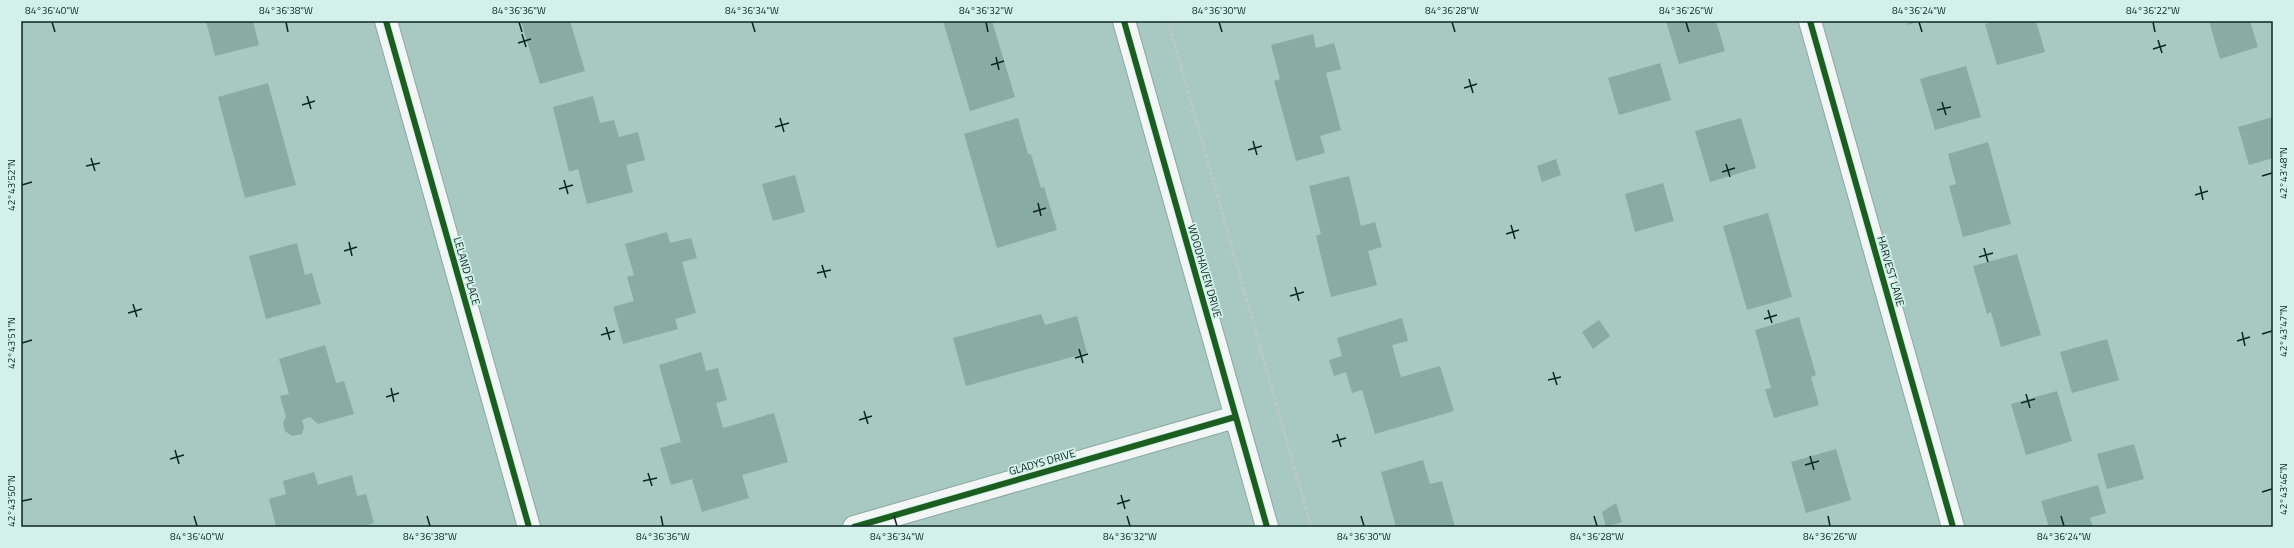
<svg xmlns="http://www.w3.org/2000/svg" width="2294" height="548" font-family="'Titillium Web',sans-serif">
<rect width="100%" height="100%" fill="#a8c9c2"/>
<!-- building -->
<path fill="#88aba4" d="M206 21H253L259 45 215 56Z
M521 21H570L585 71 540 84Z
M943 21H992L1015 97 970 111Z
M1666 21H1716L1725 51 1679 64Z
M1907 21H1920L1908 25Z
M1997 21H2036L2045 52 1997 65 1985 24Z
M2209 21H2250L2258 47 2220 59Z
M1313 34 1316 48 1334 43 1341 69 1326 73 1341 130 1320 136 1325 153 1296 161 1274 81 1280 79 1271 45Z
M1660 63 1671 100 1619 115 1608 78Z
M1966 66 1981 117 1935 130 1920 79Z
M268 83 296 185 245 198 218 97Z
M593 96 600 123 614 120 619 137 638 132 645 160 626 165 633 192 587 204 578 169 569 172 553 107Z
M2273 117V158L2249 165 2238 127Z
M1018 118 1028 154H1031L1041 188 1044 187 1057 230 997 248 964 134Z
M1741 118 1756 168 1710 182 1695 131Z
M1988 142 2011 224 1963 237 1949 186 1956 184 1948 154Z
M1556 159 1561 175 1542 182 1537 166Z
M795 175 805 212 773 221 762 184Z
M1349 176 1361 226 1375 222 1382 247 1368 251 1377 285 1331 297 1316 236 1321 234 1309 186Z
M1663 183 1674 221 1635 232 1625 194Z
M1768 213 1792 297 1747 310 1723 226Z
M667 232 670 243 691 238 697 258 682 262 696 313 675 319 678 329 623 344 613 307 634 301 627 277 634 275 625 244Z
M297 243 305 275 312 273 321 304 266 319 249 256Z
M2017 254 2041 335 2001 347 1991 312 1987 314 1973 266Z
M1041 314 1045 325 1077 316 1087 353 966 386 953 338Z
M1799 317 1816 375 1811 377 1819 405 1774 418 1765 389 1771 388 1755 330Z
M1402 318 1408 341 1392 345 1401 377 1440 366 1454 411 1375 434 1362 390 1352 393 1346 372 1334 376 1329 360 1342 356 1337 338Z
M1599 320 1610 336 1593 349 1582 332Z
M2107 339 2119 380 2072 393 2060 352Z
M325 345 336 383 344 381 354 414 318 424 310 417 302 420 304 427 302 434 292 436 285 431 283 423 286 417 280 396 289 394 279 359Z
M701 352 706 371 718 368 727 400 716 403 723 428 774 413 788 462 742 475 749 498 702 512 692 479 671 485 660 448 681 442 659 365Z
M2057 391 2072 441 2026 455 2011 404Z
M2134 444 2144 479 2107 489 2097 454Z
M1836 449 1851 500 1806 513 1791 462Z
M1423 460 1430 484 1442 481 1455 527H1396L1381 472Z
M314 472 318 485 352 475 357 496 366 494 374 523 361 527H273L276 526 269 499 286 494 283 481Z
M2098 485 2106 513 2090 518 2093 527H2049L2041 501Z
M1616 503 1622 522 1606 527 1602 512Z"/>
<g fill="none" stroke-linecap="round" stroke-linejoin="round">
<defs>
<path id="street" d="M386 21 529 527
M1124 21 1267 527
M1810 21 1953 527
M854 527 1235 417"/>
</defs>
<!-- street casing -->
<use href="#street" stroke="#8ca6a1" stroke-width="24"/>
<!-- path -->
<path stroke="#bec8c6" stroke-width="2.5" stroke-dasharray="4 2" stroke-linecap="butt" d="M1168 21 1311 527"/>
<!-- street -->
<use href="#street" stroke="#f2f7f6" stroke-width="22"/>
<defs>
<path id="cycleway" d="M386 21 529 527
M1124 21 1267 527
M1810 21 1953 527
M854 527 1235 417"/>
</defs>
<!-- cycleway casing -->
<use href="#cycleway" stroke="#d3f1e9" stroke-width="8"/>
<!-- cycleway -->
<use href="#cycleway" stroke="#1b5e20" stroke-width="6"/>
</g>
<!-- ticks -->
<path fill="none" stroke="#0c2621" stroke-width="1.5" d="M52 22 55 32M286 22 288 32M519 22 522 32M752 22 755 32M986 22 988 32M1219 22 1222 32M1452 22 1455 32M1686 22 1689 32M1919 22 1922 32M2153 22 2155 32M522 34 526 47M2158 40 2162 53M518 43 531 39M2153 49 2166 45M996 57 999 70M991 65 1004 61M1469 79 1473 93M1464 88 1477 84M307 96 311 109M1942 102 1946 115M302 105 315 101M1937 110 1951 107M780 118 784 132M775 127 789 123M1253 141 1257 155M1248 150 1262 146M91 158 95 171M1726 164 1730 177M86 166 100 163M1722 172 1735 168M2262 176 2272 173M564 180 568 194M22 185 32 182M2200 186 2203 200M559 189 573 185M2195 195 2208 191M1038 203 1041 216M1033 212 1046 208M1511 225 1515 239M1506 234 1519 230M349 242 352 256M1984 248 1988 262M344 251 357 247M1979 257 1993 253M822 265 826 278M817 273 831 270M1295 287 1299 301M1290 296 1304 292M133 304 137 317M1768 310 1772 323M128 313 142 309M1764 319 1777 315M606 327 610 340M2242 332 2245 346M2262 334 2272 331M601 335 615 331M2237 341 2250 337M22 343 32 340M1079 349 1083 363M1075 358 1088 354M1553 372 1557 385M1548 380 1561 377M391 388 394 402M2026 394 2030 408M386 397 399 393M2021 403 2035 399M864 411 868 424M859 420 872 416M1337 434 1341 447M1332 442 1346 438M175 450 179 464M1810 456 1814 470M170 459 184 455M1805 465 1819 461M648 473 652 486M643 481 657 478M2262 492 2272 489M1121 495 1125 509M22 501 32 499M1117 504 1130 500M194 516 197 526M427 516 430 526M661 516 663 526M894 516 897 526M1127 516 1130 526M1361 516 1364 526M1594 516 1597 526M1828 516 1830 526M2061 516 2064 526"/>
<g text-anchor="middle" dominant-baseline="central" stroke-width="3.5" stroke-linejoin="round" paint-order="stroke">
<!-- street labels -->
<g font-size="11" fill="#0c2621" stroke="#d3f1e9">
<text transform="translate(467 271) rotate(74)">LELAND PLACE</text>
<text transform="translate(1205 271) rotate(74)">WOODHAVEN DRIVE</text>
<text transform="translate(1891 271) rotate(74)">HARVEST LANE</text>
<text transform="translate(1042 462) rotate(-16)">GLADYS DRIVE</text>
</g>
</g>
<!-- border -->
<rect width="2294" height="548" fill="none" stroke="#d3f1e9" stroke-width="44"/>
<rect x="22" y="22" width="2250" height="504" fill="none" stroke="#0c2621" stroke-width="1.5"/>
<g font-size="10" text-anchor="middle" fill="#0c2621">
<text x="52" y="14">84°36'40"W</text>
<text x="286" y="14">84°36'38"W</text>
<text x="519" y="14">84°36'36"W</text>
<text x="752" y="14">84°36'34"W</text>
<text x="986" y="14">84°36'32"W</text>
<text x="1219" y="14">84°36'30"W</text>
<text x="1452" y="14">84°36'28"W</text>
<text x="1686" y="14">84°36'26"W</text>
<text x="1919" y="14">84°36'24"W</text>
<text x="2153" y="14">84°36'22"W</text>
<text transform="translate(2283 173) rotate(-90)" y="4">42°43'48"N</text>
<text transform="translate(11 185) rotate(-90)" y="4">42°43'52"N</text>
<text transform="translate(2283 331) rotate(-90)" y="4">42°43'47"N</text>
<text transform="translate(11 343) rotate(-90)" y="4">42°43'51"N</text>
<text transform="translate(2283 489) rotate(-90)" y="4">42°43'46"N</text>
<text transform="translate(11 501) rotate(-90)" y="4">42°43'50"N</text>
<text x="197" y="540">84°36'40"W</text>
<text x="430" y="540">84°36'38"W</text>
<text x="663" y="540">84°36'36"W</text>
<text x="897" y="540">84°36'34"W</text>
<text x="1130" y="540">84°36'32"W</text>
<text x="1364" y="540">84°36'30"W</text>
<text x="1597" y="540">84°36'28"W</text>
<text x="1830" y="540">84°36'26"W</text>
<text x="2064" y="540">84°36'24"W</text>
</g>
</svg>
